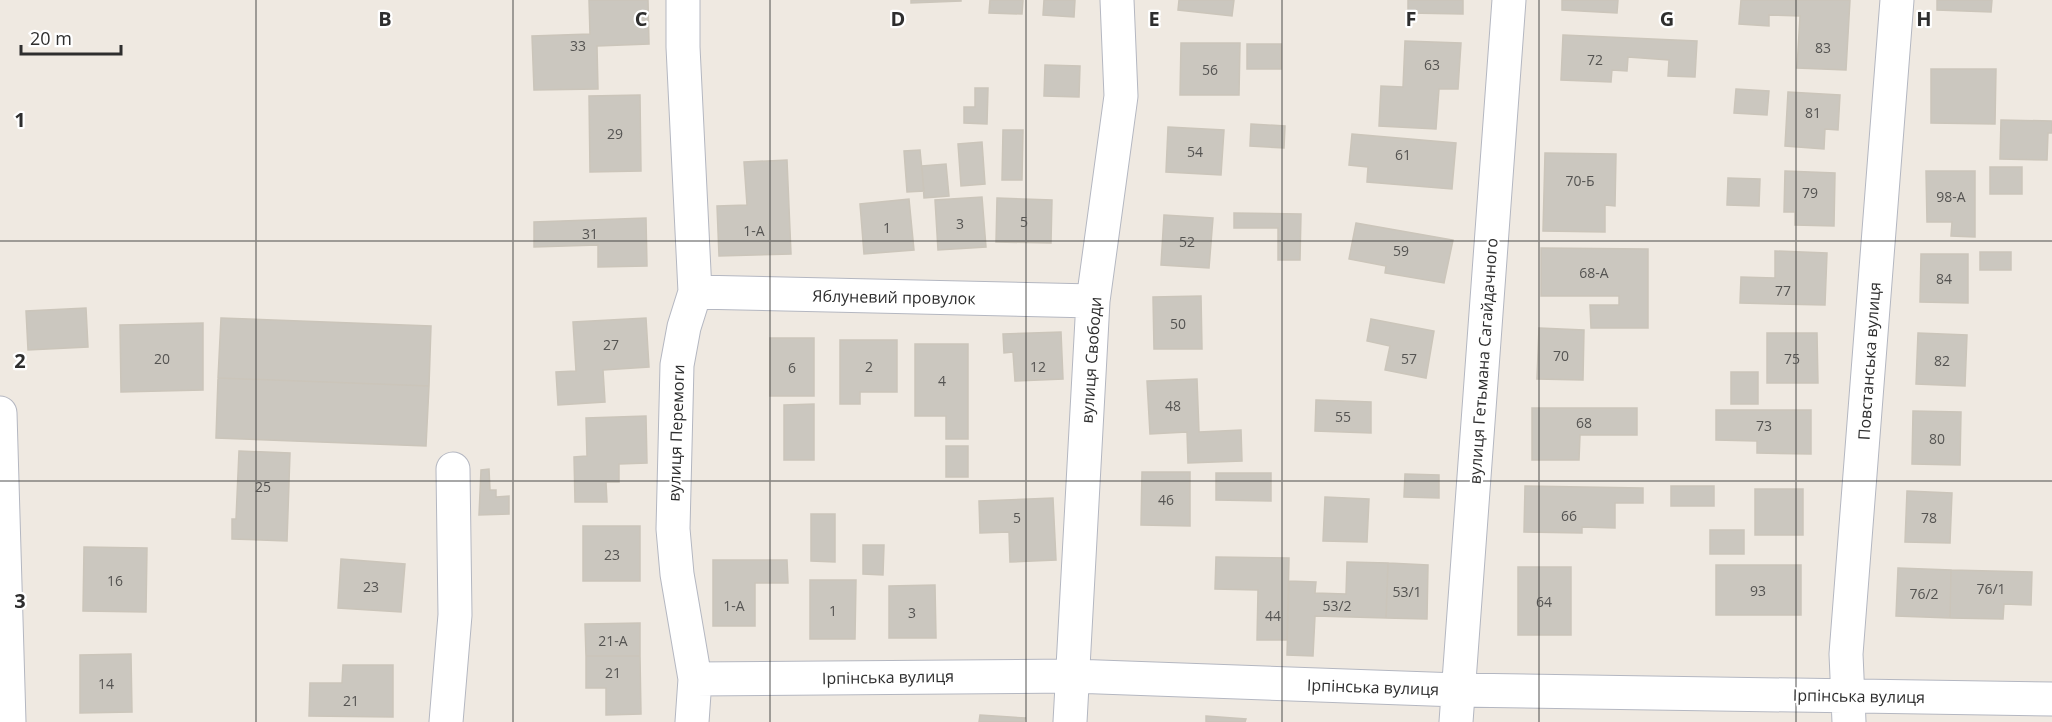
<svg xmlns="http://www.w3.org/2000/svg" width="2052" height="722" font-family="'Open Sans',sans-serif">
<rect width="100%" height="100%" fill="#efe9e1"/>
<!-- building -->
<path fill="#cbc7bf" stroke="#cbc5ba" stroke-width="1.5" d="M589 0H648L649 44 597 46 598 89 534 90 532 36 590 34Z
M911 0H961V1L911 3Z
M990 0H1023L1022 14 989 13Z
M1044 0H1075L1074 17 1043 15Z
M1179 0H1234L1232 16 1178 10Z
M1408 0H1463V14L1408 13Z
M1562 0H1618L1617 13 1562 10Z
M1741 0H1850L1846 70 1797 68 1800 16 1769 15V26L1739 24Z
M1937 0H1992L1991 12 1937 10Z
M1563 35 1697 41 1695 77 1668 76 1669 60 1628 57 1627 71 1612 70 1611 82 1561 80Z
M1405 41 1461 43 1458 89H1439L1436 129 1379 126 1381 86 1403 87Z
M1181 43H1240L1239 95H1180Z
M1247 44H1281V69H1247Z
M1045 65 1080 66 1079 97 1044 96Z
M1931 69H1996L1995 124 1931 123Z
M975 88H988L987 124 964 123V107H975Z
M1736 89 1769 91 1767 115 1734 113Z
M1788 92 1840 95 1838 130 1825 129 1824 149 1785 146Z
M640 95 641 171 590 172 589 96Z
M2001 120 2052 121V133H2048L2047 160 2000 159Z
M1251 124 1285 126 1284 148 1250 146Z
M1168 127 1224 130 1221 175 1166 172Z
M1003 130H1023L1022 180H1002Z
M1352 134 1456 143 1452 189 1367 182 1368 167 1349 165Z
M982 142 985 184 961 186 958 144Z
M920 150 924 191 907 192 904 151Z
M1545 153 1616 154 1615 206 1605 205V232L1543 231Z
M787 160 791 254 719 256 717 206 747 205 744 162Z
M946 164 949 196 924 198 922 166Z
M1990 167H2022V194H1990Z
M1785 171 1835 173 1834 226 1795 225V212H1784Z
M1926 171H1975V237L1951 236 1952 222H1927Z
M1728 178 1760 179 1759 206 1727 205Z
M982 197 986 247 938 250 935 200Z
M997 198 1052 200 1051 243 996 242Z
M909 199 914 250 864 254 860 204Z
M1234 213 1301 214 1300 260H1278V228H1234Z
M1164 215 1213 218 1209 268 1161 265Z
M646 218 647 266 598 267V245L534 247V222Z
M1356 223 1453 240 1444 283 1385 273 1386 266 1349 259Z
M1541 248 1648 249V328H1591L1590 305H1619V296H1541Z
M1775 251 1827 253 1825 305 1740 303 1741 277 1775 278Z
M1980 252H2011V270H1980Z
M1921 254H1968V303L1920 302Z
M1201 296 1202 349H1154L1153 297Z
M86 308 88 347 28 350 26 311Z
M221 318 431 326 429 386 218 378Z
M646 318 649 367 603 370 605 402 558 405 556 372 576 371 573 322Z
M1371 319 1434 331 1426 378 1385 370 1390 346 1367 341Z
M203 323V390L121 392 120 325Z
M1539 328 1584 330 1583 380 1537 379Z
M1061 332 1063 379 1015 381 1013 352 1004 353 1003 334Z
M1767 333H1817L1818 383H1767Z
M1918 333 1967 335 1965 386 1916 384Z
M770 338H814V396H770Z
M840 340H897V392H860V404H840Z
M915 344H968V439H946V416H915Z
M1731 372H1758V404H1731Z
M218 378 429 386 426 446 216 438Z
M1197 379 1199 432 1241 430 1242 461 1188 463 1187 432 1150 434 1147 381Z
M1316 400 1371 402V433L1315 431Z
M814 404V460H784V405Z
M1532 408H1637V435H1580L1579 460H1532Z
M1716 410H1811V454L1757 453V441L1716 440Z
M1913 411 1961 412 1960 465 1912 464Z
M646 416 647 463 619 464V482H606L607 502H575L574 457 587 456 586 418Z
M946 446H968V477H946Z
M239 451 290 453 287 541 232 539V519H236Z
M489 469 490 490H496V497L509 496V514L479 515 481 470Z
M1142 472H1190V526L1141 525Z
M1216 473H1271V501L1216 500Z
M1405 474 1439 475V498L1404 497Z
M1525 486 1643 488V503H1615V528L1582 527V533L1524 532Z
M1671 486H1714V506H1671Z
M1755 489H1803V535H1755Z
M1907 491 1952 493 1950 543 1905 542Z
M1325 497 1369 499 1367 542 1323 541Z
M1053 498 1056 560 1010 562 1009 532 980 533 979 501Z
M811 514H835V562L811 561Z
M583 526H640V581H583Z
M1710 530H1744V554H1710Z
M863 545H884L883 575 863 574Z
M84 547 147 548 146 612 83 611Z
M1216 557 1289 558 1287 640H1257L1258 590 1215 589Z
M341 559 405 564 401 612 338 608Z
M713 560H787L788 583H755V626H713Z
M1347 562 1388 563 1386 618 1315 616 1313 656 1287 655 1289 581 1316 582 1315 593 1346 594Z
M1388 563 1428 565 1427 619 1386 618Z
M1716 565H1801V615H1716Z
M1518 567H1571V635H1518Z
M1898 568 1951 570 1950 618 1896 616Z
M1951 570 2032 572 2031 605 2004 604 2003 619 1950 618Z
M810 580H856L855 639H810Z
M935 585 936 638H889V586Z
M640 623V656H586L585 624Z
M131 654 132 712 80 713V655Z
M586 656H640L641 714 606 715V688H586Z
M343 665H393V717L309 716 310 683H342Z
M980 715 1025 718 1024 722H979Z
M1206 716 1246 719 1245 722H1206Z"/>
<g fill="none" stroke-linecap="round" stroke-linejoin="round">
<defs>
<path id="street" d="M683 0V47L695 292 684 327 677 365 673 529 677 574 695 679 692 722
M695 292 1093 301
M0 413 9 722
M695 679 1072 676 1458 690 2052 699
M446 722 455 615 453 469
M1070 722 1093 301 1121 96 1117 0
M1456 722 1509 0
M1849 722 1846 654 1897 0"/>
</defs>
<!-- street casing -->
<use href="#street" stroke="#b4b7c1" stroke-width="35"/>
<!-- street -->
<use href="#street" stroke="#fff" stroke-width="33"/>
</g>
<!-- grid -->
<path fill="none" stroke="#2e2e2e" stroke-width="1.5" stroke-opacity="0.55" d="M256 0V722M513 0V722M770 0V722M1026 0V722M1282 0V722M1539 0V722M1796 0V722M0 241H2052M0 481H2052"/>
<g text-anchor="middle" dominant-baseline="central" stroke-width="4.5" stroke-linejoin="round" paint-order="stroke">
<!-- number labels -->
<g font-size="14" fill="#555452">
<text x="578" y="45">33</text>
<text x="1823" y="47">83</text>
<text x="1595" y="59">72</text>
<text x="1432" y="64">63</text>
<text x="1210" y="69">56</text>
<text x="1813" y="112">81</text>
<text x="615" y="133">29</text>
<text x="1195" y="151">54</text>
<text x="1403" y="154">61</text>
<text x="1580" y="180">70-Б</text>
<text x="1810" y="192">79</text>
<text x="1951" y="196">98-А</text>
<text x="1024" y="221">5</text>
<text x="960" y="223">3</text>
<text x="887" y="227">1</text>
<text x="754" y="230">1-А</text>
<text x="590" y="233">31</text>
<text x="1187" y="241">52</text>
<text x="1401" y="250">59</text>
<text x="1594" y="272">68-А</text>
<text x="1944" y="278">84</text>
<text x="1783" y="290">77</text>
<text x="1178" y="323">50</text>
<text x="611" y="344">27</text>
<text x="1561" y="355">70</text>
<text x="162" y="358">20</text>
<text x="1409" y="358">57</text>
<text x="1792" y="358">75</text>
<text x="1942" y="360">82</text>
<text x="869" y="366">2</text>
<text x="1038" y="366">12</text>
<text x="792" y="367">6</text>
<text x="942" y="380">4</text>
<text x="1173" y="405">48</text>
<text x="1343" y="416">55</text>
<text x="1584" y="422">68</text>
<text x="1764" y="425">73</text>
<text x="1937" y="438">80</text>
<text x="263" y="486">25</text>
<text x="1166" y="499">46</text>
<text x="1569" y="515">66</text>
<text x="1017" y="517">5</text>
<text x="1929" y="517">78</text>
<text x="612" y="554">23</text>
<text x="115" y="580">16</text>
<text x="371" y="586">23</text>
<text x="1991" y="588">76/1</text>
<text x="1758" y="590">93</text>
<text x="1407" y="591">53/1</text>
<text x="1924" y="593">76/2</text>
<text x="1544" y="601">64</text>
<text x="734" y="605">1-А</text>
<text x="1337" y="605">53/2</text>
<text x="833" y="610">1</text>
<text x="912" y="612">3</text>
<text x="1273" y="615">44</text>
<text x="613" y="640">21-А</text>
<text x="613" y="672">21</text>
<text x="106" y="683">14</text>
<text x="351" y="700">21</text>
</g>
<!-- street labels -->
<g font-size="16" fill="#2e2e2e" stroke="#fff">
<text transform="translate(894 297) rotate(1)">Яблуневий провулок</text>
<text transform="translate(1091 360) rotate(-86)">вулиця Свободи</text>
<text transform="translate(1483 361) rotate(-86)">вулиця Гетьмана Сагайдачного</text>
<text transform="translate(1869 361) rotate(-86)">Повстанська вулиця</text>
<text transform="translate(676 433) rotate(-88)">вулиця Перемоги</text>
<text transform="translate(888 677) rotate(-1)">Ірпінська вулиця</text>
<text transform="translate(1373 687) rotate(2)">Ірпінська вулиця</text>
<text transform="translate(1859 696) rotate(1)">Ірпінська вулиця</text>
</g>
</g>
<g font-size="20" text-anchor="middle" font-weight="bold" fill="#2e2e2e" stroke="#fff" stroke-width="4.5" stroke-linejoin="round" paint-order="stroke">
<text x="385" y="26">B</text>
<text x="641" y="26">C</text>
<text x="898" y="26">D</text>
<text x="1154" y="26">E</text>
<text x="1411" y="26">F</text>
<text x="1667" y="26">G</text>
<text x="1924" y="26">H</text>
<text x="20" y="127">1</text>
<text x="20" y="368">2</text>
<text x="20" y="608">3</text>
</g>
<!-- scale -->
<path d="M21 45v9h100v-9" fill="none" stroke="#2e2e2e" stroke-width="3"/>
<text x="30" y="45" font-size="18" fill="#2e2e2e" stroke="#ffffff" stroke-width="4.5" paint-order="stroke">20 m</text>
</svg>
